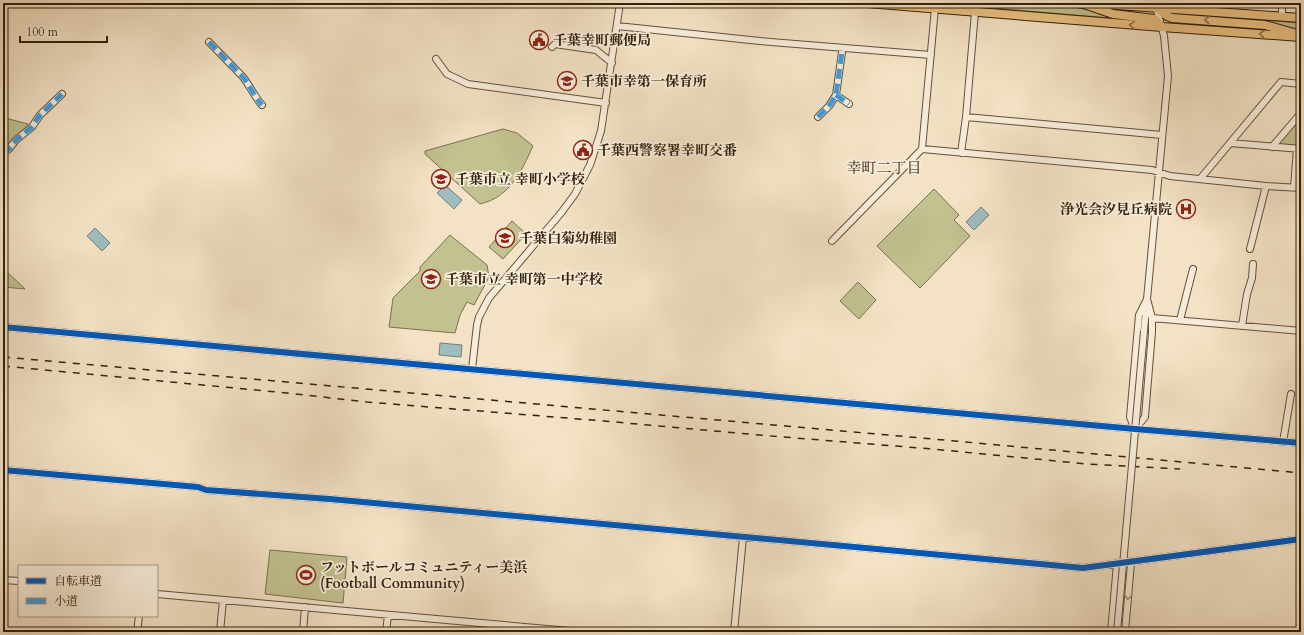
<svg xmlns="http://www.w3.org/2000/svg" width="1304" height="635" font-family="Cardo,'Noto Serif JP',serif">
<rect width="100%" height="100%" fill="#f3e2c5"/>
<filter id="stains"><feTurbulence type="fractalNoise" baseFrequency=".005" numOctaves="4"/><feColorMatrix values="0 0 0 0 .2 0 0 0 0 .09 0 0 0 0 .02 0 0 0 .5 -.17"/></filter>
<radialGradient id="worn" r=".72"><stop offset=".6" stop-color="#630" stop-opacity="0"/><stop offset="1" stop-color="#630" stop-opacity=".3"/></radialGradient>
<!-- green -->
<path fill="#c2c190" stroke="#7a714e" d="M933 3H1046L1084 9 1112 15 1147 21Z
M1172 14 1301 23V32L1173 16Z
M5 118 28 124V127L10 145 3 149V120Z
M1300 119H1301V147L1281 146 1279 142Z
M503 129 517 133 533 146C521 172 510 197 480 204L425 154V151Z
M934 189 959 215 954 220 970 236 920 288 877 246Z
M512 221 526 234 503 259 489 247Z
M450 235 487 265 489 277 474 305 467 302 460 315 455 333 389 327 393 298 420 271V267Z
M3 268 25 289 3 287Z
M858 282 876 300 859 319 840 301Z
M270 550 347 557 343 603 265 594Z"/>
<!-- water -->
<path fill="#9fbcbe" stroke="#737e76" d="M445 185 462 200 454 209 437 193Z
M981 207 989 215 974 230 966 222Z
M95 228 110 243 102 251 87 236Z
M440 343 462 345 461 357 439 355Z"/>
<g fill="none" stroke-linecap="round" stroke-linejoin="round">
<defs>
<path id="minor" d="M1282 17V3
M617 26 760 41 931 55
M209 42 243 77C250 86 254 96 262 105
M552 47 555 44 596 50 612 63
M436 59 447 74 468 84 606 103
M836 95 849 104
M818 117 829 106 836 95 842 52
M966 117 1162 135
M1230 143 1301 149
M1272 147 1301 113
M922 149 1152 170 1170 176 1266 186 1301 188
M3 153 9 149 16 140 32 127 40 115 62 94
M961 153 966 117 975 12
M1200 179 1281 82 1301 84
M1294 187 1297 149
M832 241 922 149 935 8
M1250 249 1266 186
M1147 299 1152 318V332L1145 417 1135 429 1130 417 1139 315Z
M1152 318 1301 331
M1180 320 1193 269
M1242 326 1247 294 1252 278 1253 264
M3 327 1135 429 1301 443
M1144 331 1168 76 1164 36 1155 3
M472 369 477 325 479 317 489 298 561 213 575 194 590 165 601 131 620 3
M1283 442 1291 394
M3 470 198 487 206 490 330 499 1083 568 1301 539
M3 580 19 581
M157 594 581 632
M137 632 139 616
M220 632 223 600
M303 632 305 607
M386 632 388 615
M734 632 743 537
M1111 632 1117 564
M1125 632 1131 563"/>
<path id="highway" d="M867 3 1162 27 1301 37
M1081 3 1113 14 1155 19 1162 27
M1089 3 1301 18
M1157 8 1167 16 1172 18 1265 25 1298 34"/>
</defs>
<!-- minor casing -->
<use href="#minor" stroke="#62513a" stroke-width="8"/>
<!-- highway casing -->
<use href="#highway" stroke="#32210b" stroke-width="10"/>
<!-- minor -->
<use href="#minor" stroke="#f7ecd9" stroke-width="6"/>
<!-- highway -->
<use href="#highway" stroke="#eac182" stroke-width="8"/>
<!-- rail -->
<path stroke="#32210b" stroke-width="1.5" stroke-dasharray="7 7" stroke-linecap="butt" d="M3 357 933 439 1301 473
M3 366 287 393 367 402 604 421 759 435 932 449 1087 464 1180 469"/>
<defs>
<path id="minor-bridge" d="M1117 632 1144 331"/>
</defs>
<!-- minor-bridge casing -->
<use href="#minor-bridge" stroke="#62513a" stroke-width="8" stroke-linecap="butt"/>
<!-- minor-bridge -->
<use href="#minor-bridge" stroke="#f7ecd9" stroke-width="6"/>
<!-- quiet -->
<path stroke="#3e9bde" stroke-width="5" stroke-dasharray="10 5" stroke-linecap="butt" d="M209 42 243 77C250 86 254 96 262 105
M836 95 849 104
M818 117 829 106 836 95 842 52
M3 153 9 149 16 140 32 127 40 115 62 94"/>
<defs>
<path id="cycleway" d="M3 327 1135 429 1301 443
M3 470 198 487 206 490 330 499 1083 568 1301 539"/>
</defs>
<!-- cycleway casing -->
<use href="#cycleway" stroke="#f7ecd9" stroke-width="8"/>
<!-- cycleway -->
<use href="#cycleway" stroke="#0057b8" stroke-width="6"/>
</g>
<!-- one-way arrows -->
<defs><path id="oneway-chevron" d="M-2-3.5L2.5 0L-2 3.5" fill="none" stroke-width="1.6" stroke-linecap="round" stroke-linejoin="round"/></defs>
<g stroke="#8e7146">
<use href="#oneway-chevron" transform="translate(1207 20) rotate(-176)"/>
<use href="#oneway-chevron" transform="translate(1132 25) rotate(-175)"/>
<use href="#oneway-chevron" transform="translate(1262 34) rotate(-176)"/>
</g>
<use stroke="#9e917c" href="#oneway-chevron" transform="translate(1128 597) rotate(95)"/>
<!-- icons -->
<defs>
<symbol id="civic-ring" viewBox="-11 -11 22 22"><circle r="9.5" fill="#f7ecd9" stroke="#8f2418" stroke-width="1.5"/><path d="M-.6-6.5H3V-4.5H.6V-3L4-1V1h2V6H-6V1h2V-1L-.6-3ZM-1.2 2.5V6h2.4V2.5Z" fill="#8f2418"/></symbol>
<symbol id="school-ring" viewBox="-11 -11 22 22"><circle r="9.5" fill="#f7ecd9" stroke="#8f2418" stroke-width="1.5"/><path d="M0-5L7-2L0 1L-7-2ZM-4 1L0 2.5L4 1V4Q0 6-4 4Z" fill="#8f2418"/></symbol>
<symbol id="hospital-ring" viewBox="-11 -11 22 22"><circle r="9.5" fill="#f7ecd9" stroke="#8f2418" stroke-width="1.5"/><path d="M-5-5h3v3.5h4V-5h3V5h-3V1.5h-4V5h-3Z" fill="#8f2418"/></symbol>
<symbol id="stadium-ring" viewBox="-11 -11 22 22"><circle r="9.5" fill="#f7ecd9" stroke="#8f2418" stroke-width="1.5"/><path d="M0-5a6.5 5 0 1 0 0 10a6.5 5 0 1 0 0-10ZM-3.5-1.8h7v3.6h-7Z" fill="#8f2418"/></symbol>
</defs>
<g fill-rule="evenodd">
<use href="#civic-ring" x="528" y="29" width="22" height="22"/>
<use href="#school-ring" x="556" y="70" width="22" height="22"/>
<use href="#civic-ring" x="572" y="139" width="22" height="22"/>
<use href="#school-ring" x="430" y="168" width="22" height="22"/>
<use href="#hospital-ring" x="1175" y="198" width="22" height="22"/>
<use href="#school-ring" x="494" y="227" width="22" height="22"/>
<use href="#school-ring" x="420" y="268" width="22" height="22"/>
<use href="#stadium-ring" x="295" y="564" width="22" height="22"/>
</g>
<g text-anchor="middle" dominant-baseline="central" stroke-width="3.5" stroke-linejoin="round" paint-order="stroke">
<!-- poi labels -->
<g font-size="14" font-weight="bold" fill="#32210b" stroke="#f7ecd9" text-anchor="start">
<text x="553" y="40">千葉幸町郵便局</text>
<text x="581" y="81">千葉市幸第一保育所</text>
<text x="597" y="150">千葉西警察署幸町交番</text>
<text x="455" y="179">千葉市立 幸町小学校</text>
<text x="1172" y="209" text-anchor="end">浄光会汐見丘病院</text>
<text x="519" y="238">千葉白菊幼稚園</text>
<text x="445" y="279">千葉市立 幸町第一中学校</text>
<text x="320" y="567">フットボールコミュニティー美浜<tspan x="320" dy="16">(Football Community)</tspan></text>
</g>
<!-- neighbourhood labels -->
<g font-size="15" fill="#32210b" stroke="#f7ecd9">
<text x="884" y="168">幸町二丁目</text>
</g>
</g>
<!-- margin -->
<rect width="1304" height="635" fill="none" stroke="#f3e2c5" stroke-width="16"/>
<rect x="4" y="4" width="1296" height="627" fill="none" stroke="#32210b" stroke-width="2"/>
<rect x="8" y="8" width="1288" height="619" fill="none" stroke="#32210b"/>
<!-- legend -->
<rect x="18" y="565" width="140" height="52" fill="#f7ecd9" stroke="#a89b87"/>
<rect x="26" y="578" width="20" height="6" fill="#0057b8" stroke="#a89b87"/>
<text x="54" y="585" font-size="12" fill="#32210b">自転車道</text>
<rect x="26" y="598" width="20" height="6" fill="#3e9bde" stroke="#a89b87"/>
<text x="54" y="605" font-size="12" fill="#32210b">小道</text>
<!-- scale -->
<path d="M20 36v6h87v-6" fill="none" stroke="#32210b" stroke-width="2"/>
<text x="26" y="36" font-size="12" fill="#32210b" stroke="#f7ecd9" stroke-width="3" paint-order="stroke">100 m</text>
<rect width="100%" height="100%" filter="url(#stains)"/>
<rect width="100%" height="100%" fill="url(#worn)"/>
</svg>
